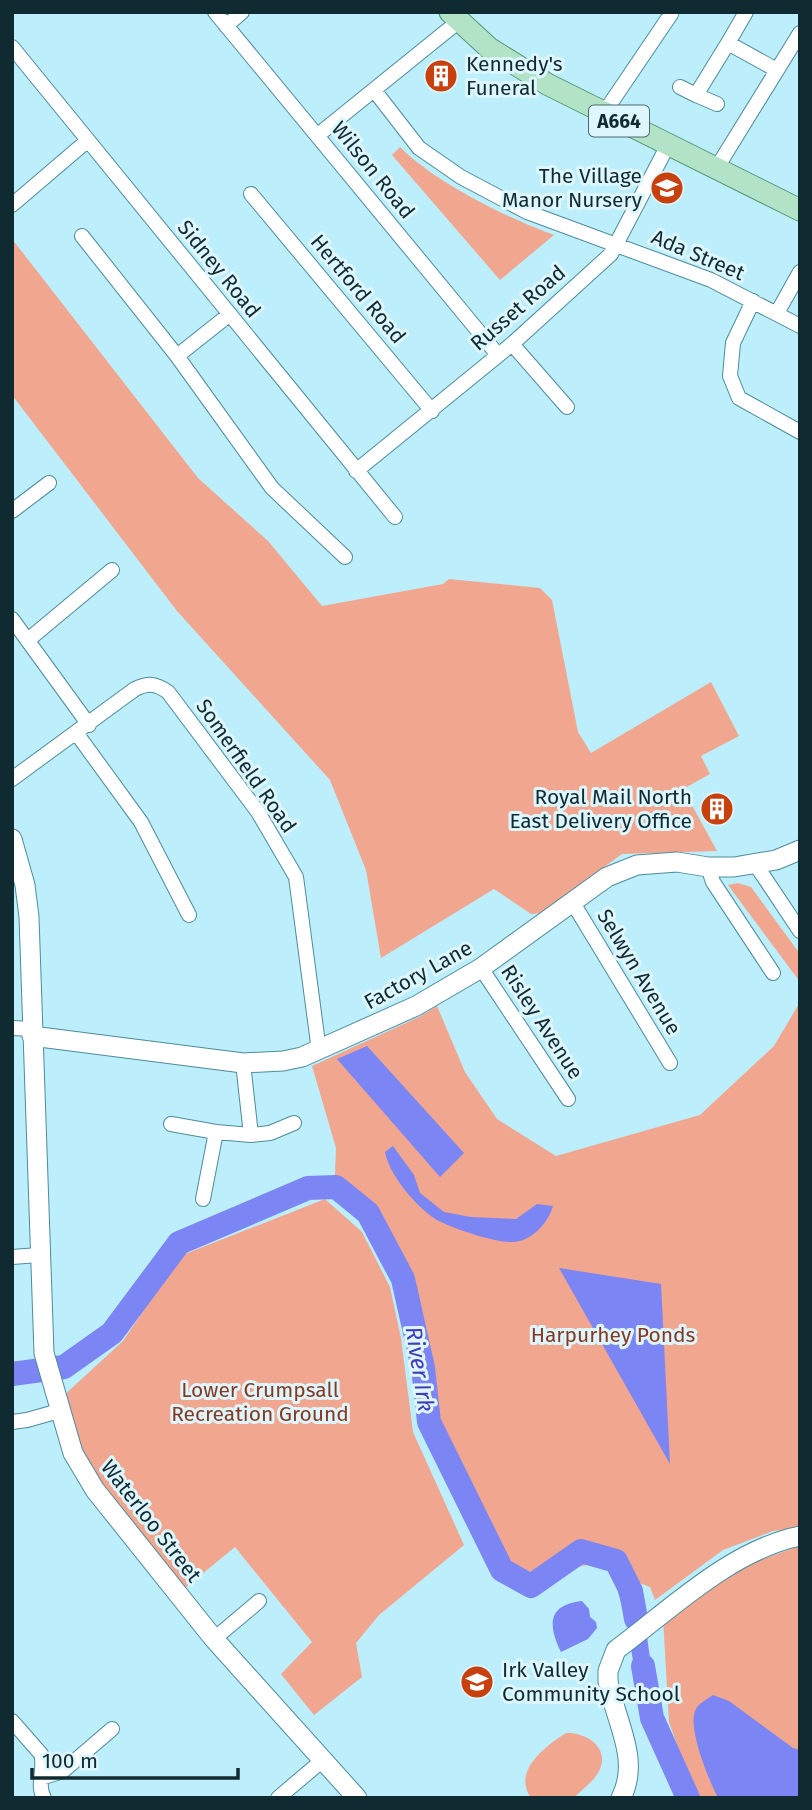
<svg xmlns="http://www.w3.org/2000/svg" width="812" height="1810" font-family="'Fira Sans',sans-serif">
<rect width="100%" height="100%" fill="#bceefc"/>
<!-- green -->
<path fill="#f1a690" d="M400 147C434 182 509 219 554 235L500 280 392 155Z
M12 239 198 478 268 541 322 606 443 584 449 579 540 588 552 600 578 732 591 753 711 682 739 736 701 756 710 774 683 789 717 851 622 854 541 913 531 914 494 889 381 958 366 870 330 780 177 611 12 395Z
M738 883 751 887 800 954V982L728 885Z
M800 1002V1528L773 1531 723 1550 655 1600 650 1587 592 1564 538 1575 511 1563 436 1421 429 1363 410 1275 374 1207 335 1175 336 1148 312 1066 419 1017 437 1006 465 1072 497 1119 556 1156 700 1115 774 1046Z
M325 1199 362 1232 390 1287 401 1338 413 1432 464 1545 379 1615 356 1643 362 1677 314 1715 281 1674 312 1642 235 1547 185 1588 126 1523 85 1457 62 1397 123 1341 180 1256Z
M800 1546V1798H696L669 1722 663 1618 748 1564Z
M566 1733C587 1732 612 1749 598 1773 593 1782 581 1790 574 1798H531C512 1772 545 1746 566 1733Z"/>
<!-- water -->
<path fill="#7b85f3" d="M367 1046 464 1153 440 1177 337 1059Z
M393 1146 414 1175 420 1193 444 1212 471 1217 516 1219 537 1204 553 1206C548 1223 531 1243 510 1242 494 1242 451 1228 437 1220 417 1208 389 1175 385 1152Z
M559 1268 661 1284 670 1464Z
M636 1584 643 1608 655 1694 640 1702 626 1619 618 1592Z
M582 1601 589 1609 590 1617 596 1622 597 1628 588 1639 561 1652C548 1625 547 1605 582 1601Z
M713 1695 729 1701 793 1748 800 1750V1798H718C709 1780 686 1726 696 1709 699 1703 708 1699 713 1695Z"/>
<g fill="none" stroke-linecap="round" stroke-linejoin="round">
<!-- river -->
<path stroke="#7b85f3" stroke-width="24" d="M12 1374 64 1367 112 1333 179 1243 308 1188 336 1187 368 1213 403 1279 423 1368 429 1422 502 1570 531 1586 581 1551 616 1561 631 1591 636 1619
M643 1666 652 1718 688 1798"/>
<defs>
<path id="street" d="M215 12 498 355
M226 26 242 12
M728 43 746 12
M12 47 395 517
M680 87 696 95 728 43 775 69
M374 90 419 148 461 177 527 212 711 280 800 326
M696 95 717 104
M604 113 671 14 669 12
M318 135 459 21
M716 169 800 33
M251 194 432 411
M12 205 87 141
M82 236 177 356 272 488 345 557
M753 301 733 343 730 376 739 398 800 432
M777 313 800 272
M512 344 567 407
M177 356 230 314
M356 471 512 344 611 254 668 145
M12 511 49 483
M12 619 89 725
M28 640 112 570
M77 734 141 822 189 915
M12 779 135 689C148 683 155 683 168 692L258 812 296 877 319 1051
M756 865 800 931
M708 867 713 882 773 973
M573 903 670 1063
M481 968 568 1099
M12 1028 32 1029
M171 1124 216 1132
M251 1135 270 1133 294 1123
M203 1199 216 1132 251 1135 243 1063
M12 1257 39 1255
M12 1422 27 1420 59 1411
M214 1639 259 1601
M12 1721 41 1754C46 1769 36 1784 44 1798
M41 1778 63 1771 112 1729
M278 1798 324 1759"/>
<path id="secondary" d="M12 839 25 885 29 917 44 1353 73 1453 95 1490 214 1639 357 1798
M32 1036 243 1063 283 1061 302 1057 416 1006 481 968 607 877 637 865 677 862 708 867H734L776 860 800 850
M621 1798C641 1759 615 1721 608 1681V1671L616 1650C671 1609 731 1550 800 1536"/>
<path id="primary" d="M450 12 489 48 547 84 800 210"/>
</defs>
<!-- street casing -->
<use href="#street" stroke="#4d8b9b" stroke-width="16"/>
<!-- secondary casing -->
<use href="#secondary" stroke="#4d8b9b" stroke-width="21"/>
<!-- primary casing -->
<use href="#primary" stroke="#58977a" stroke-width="23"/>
<!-- street -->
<use href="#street" stroke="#fff" stroke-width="14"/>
<!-- secondary -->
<use href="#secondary" stroke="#fff" stroke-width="19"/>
<!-- primary -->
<use href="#primary" stroke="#b2e3c7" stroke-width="21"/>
</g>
<!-- icons -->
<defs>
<symbol id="building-disc" viewBox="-11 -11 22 22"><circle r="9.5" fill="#c7400e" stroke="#def7fe"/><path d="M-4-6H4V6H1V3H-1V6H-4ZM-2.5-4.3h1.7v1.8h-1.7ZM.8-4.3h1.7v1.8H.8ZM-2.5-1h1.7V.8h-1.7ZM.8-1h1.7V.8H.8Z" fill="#fff"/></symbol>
<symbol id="school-disc" viewBox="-11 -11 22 22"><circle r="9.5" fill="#c7400e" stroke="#def7fe"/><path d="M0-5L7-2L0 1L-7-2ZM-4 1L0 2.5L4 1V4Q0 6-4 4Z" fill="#fff"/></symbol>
</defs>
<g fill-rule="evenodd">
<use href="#building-disc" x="422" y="57" width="38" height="38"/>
<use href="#school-disc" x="648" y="169" width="38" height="38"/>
<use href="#building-disc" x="698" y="790" width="38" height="38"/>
<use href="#school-disc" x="458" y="1663" width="38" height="38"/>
</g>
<g text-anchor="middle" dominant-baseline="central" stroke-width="6" stroke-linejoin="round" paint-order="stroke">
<!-- shield labels -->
<rect fill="#def7fe" stroke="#4e686e" stroke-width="2" x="589" y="105.5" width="60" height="31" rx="5"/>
<g font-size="19" font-weight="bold" fill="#102a31">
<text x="619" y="121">A664</text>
</g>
<!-- poi labels -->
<g font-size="21" fill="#102a31" stroke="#def7fe" text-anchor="start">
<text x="466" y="64">Kennedy's<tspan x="466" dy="24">Funeral</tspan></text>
<text x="642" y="176" text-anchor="end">The Village<tspan x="642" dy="24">Manor Nursery</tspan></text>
<text x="692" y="797" text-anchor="end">Royal Mail North<tspan x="692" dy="24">East Delivery Office</tspan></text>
<text x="502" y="1670">Irk Valley<tspan x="502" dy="24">Community School</tspan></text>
</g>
<!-- street labels -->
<g font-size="21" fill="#102a31" stroke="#def7fe">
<text transform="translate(373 170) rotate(51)">Wilson Road</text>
<text transform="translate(698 255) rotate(23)">Ada Street</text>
<text transform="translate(219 269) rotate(51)">Sidney Road</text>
<text transform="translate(358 289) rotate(50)">Hertford Road</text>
<text transform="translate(518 308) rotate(-41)">Russet Road</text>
<text transform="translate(246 766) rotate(55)">Somerfield Road</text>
<text transform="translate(639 972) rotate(59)">Selwyn Avenue</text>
<text transform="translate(418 975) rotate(-29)">Factory Lane</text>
<text transform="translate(542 1022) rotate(57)">Risley Avenue</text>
<text transform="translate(151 1521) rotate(52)">Waterloo Street</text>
</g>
<!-- park labels -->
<g font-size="21" fill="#883820" stroke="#def7fe">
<text x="613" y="1335">Harpurhey Ponds</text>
<text x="260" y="1390">Lower Crumpsall<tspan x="260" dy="24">Recreation Ground</tspan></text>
</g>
<!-- water labels -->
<g font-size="23" font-style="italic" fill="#423cbc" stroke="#def7fe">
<text transform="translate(420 1369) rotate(81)">River Irk</text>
</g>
</g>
<!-- border -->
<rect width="812" height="1810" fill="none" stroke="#102a31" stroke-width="28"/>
<!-- scale -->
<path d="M32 1768v10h206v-10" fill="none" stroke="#102a31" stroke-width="3.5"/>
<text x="42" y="1768" font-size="21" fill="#102a31" stroke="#def7fe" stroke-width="5" paint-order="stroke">100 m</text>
</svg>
